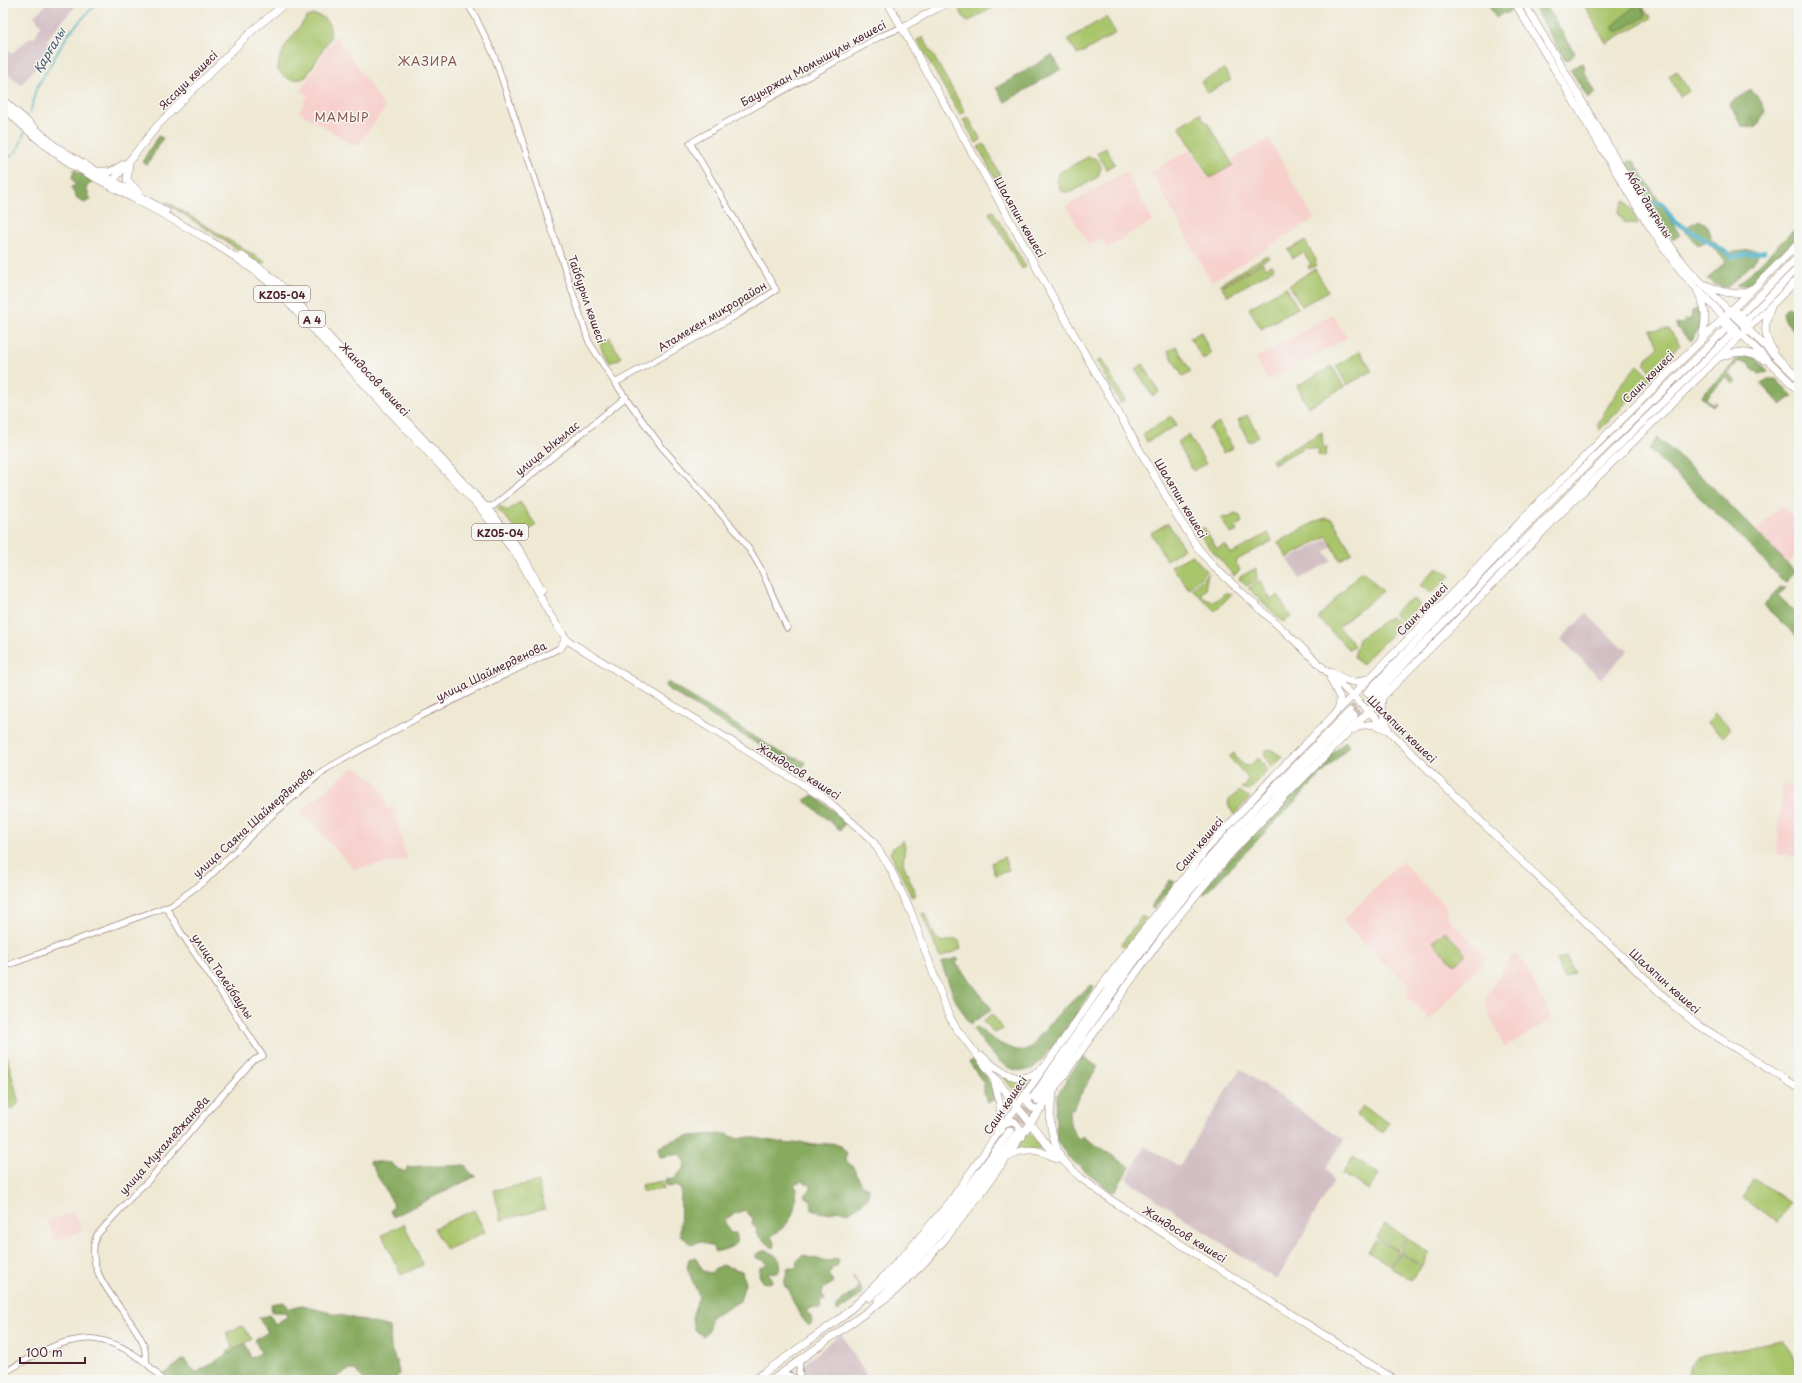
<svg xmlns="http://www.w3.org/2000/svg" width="1802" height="1383" font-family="'Playpen Sans',sans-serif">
<rect width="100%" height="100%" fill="#f6f6f2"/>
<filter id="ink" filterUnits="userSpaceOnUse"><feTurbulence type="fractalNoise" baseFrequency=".025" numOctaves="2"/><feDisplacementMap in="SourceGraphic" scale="8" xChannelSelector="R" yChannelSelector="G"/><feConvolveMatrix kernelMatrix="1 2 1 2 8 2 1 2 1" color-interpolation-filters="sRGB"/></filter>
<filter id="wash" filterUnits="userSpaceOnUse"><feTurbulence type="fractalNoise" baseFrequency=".012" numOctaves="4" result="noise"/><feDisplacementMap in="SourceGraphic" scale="16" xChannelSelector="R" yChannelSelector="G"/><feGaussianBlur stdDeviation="0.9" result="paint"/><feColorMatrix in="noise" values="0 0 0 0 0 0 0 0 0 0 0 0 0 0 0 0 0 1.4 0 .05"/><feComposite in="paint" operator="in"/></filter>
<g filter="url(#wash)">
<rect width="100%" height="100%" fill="#efe9d4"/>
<!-- built -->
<path fill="#f7d0cc" d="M336 35 385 108 357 147 299 112 308 95 301 90Z
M1269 139 1314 219 1211 282 1151 172 1190 150 1209 179 1234 164 1232 159Z
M1125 172 1153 221 1106 248 1101 238 1089 245 1066 206Z
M1333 314 1347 338 1269 381 1256 358Z
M1781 505 1799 523V553L1788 564 1756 531Z
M355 766 375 781 383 794 387 809 394 807 407 860 353 869 301 811Z
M1782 785 1799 787V857L1777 855Z
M1401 861 1449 910 1445 915 1488 957 1430 1020 1407 997V988L1411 985 1383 963 1343 921Z
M1517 955 1524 962 1552 1019 1504 1048 1485 1004 1486 997 1511 956Z
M75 1211 82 1232 55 1241 48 1221Z"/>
<!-- industrial -->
<path fill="#d2bec3" d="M45 3H78L51 34 47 42 50 45 43 59 21 85 3 69V48L4 47 12 53 31 37 34 38 41 25 34 16 45 6Z
M1327 539 1332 547 1325 551 1331 561 1300 579 1288 560Z
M1586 613 1621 647H1625L1628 651 1601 679 1561 639Z
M1240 1069 1344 1140 1326 1168 1332 1178 1333 1182 1277 1280 1126 1179 1145 1146 1179 1166Z
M841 1333 869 1380H805L803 1365Z"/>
<!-- green -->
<path fill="#a9c56b" stroke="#7a724b" d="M966 3H1001L967 22 959 10Z
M1583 3H1641L1647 14 1650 15 1651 18 1606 43Z
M313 15C327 15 332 26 330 38L306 77C294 82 287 80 278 71 277 52 293 37 303 22L307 17Z
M1106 17 1116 33 1078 55 1068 39Z
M923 37 965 112 960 115 917 40Z
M1224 69 1231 80 1208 93 1201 82Z
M1677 71 1689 91 1680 96 1669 76Z
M1200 113 1205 122H1207L1233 165 1210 178 1179 126Z
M968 117 981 140 976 143 963 120Z
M984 144 1005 185 1001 189 978 147Z
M1106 148 1115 164 1106 169 1097 153Z
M1088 157C1096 157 1098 160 1101 167L1098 177 1072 192H1065L1061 190 1057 181 1060 172Z
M1623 201H1626L1638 222V224L1624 222 1618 213Z
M167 202 265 262 262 265 166 203Z
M993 211 1026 267 1022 269 989 213Z
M1305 241 1316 260 1315 266 1309 269 1308 266 1311 264 1303 252 1293 258 1288 250Z
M1265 256 1270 257 1221 286 1220 284Z
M1263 263 1265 268 1271 265 1274 269 1228 296 1222 287Z
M1315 269 1328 291 1302 306 1289 285Z
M1286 287 1298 308 1261 329 1249 308Z
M1669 329 1680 345 1652 372 1644 364 1646 359 1659 347 1650 330Z
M1201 332 1211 354 1203 359 1190 338Z
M610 338 621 358 610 363 600 344Z
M1176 346 1191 372 1183 377 1168 351Z
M1360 351 1372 371 1347 385 1336 366Z
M1101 359 1125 400 1120 403 1097 362Z
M1143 364 1159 392 1152 396 1136 369Z
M1638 365 1651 377 1600 430 1597 425 1623 381Z
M1332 366 1344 387 1308 407 1297 386Z
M1247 415 1259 436 1249 442 1238 420Z
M1171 416 1177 425 1147 442 1143 434Z
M1219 423 1233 448 1223 453 1209 428Z
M1322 432 1323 447H1327L1325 457 1318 455 1319 449 1305 447 1274 464 1272 460Z
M1189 435 1206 464 1193 471 1177 442Z
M520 502 536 525 524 534 522 540 509 521 497 509 500 506 507 511Z
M1235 514 1240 516 1242 522 1235 528 1237 531 1231 534 1221 519 1224 517 1228 518Z
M1327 518 1333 520 1352 553 1340 560 1327 536 1287 558 1278 542 1319 520Z
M1168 523 1184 549 1166 560 1151 533Z
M1204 527 1217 549 1225 544 1231 554 1268 533 1272 541 1235 561 1240 570 1234 576 1197 532Z
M1192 555 1207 571 1189 589 1171 566Z
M1437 567 1450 576 1431 593 1420 585Z
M1256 568 1257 580 1246 586 1239 579 1240 577Z
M1362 570 1383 591 1338 627 1349 638 1354 646 1349 650 1318 618Z
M1208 573 1205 590 1201 594 1207 600 1215 601 1225 593 1232 594 1215 611 1192 589Z
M1260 581 1271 600 1278 595 1291 617 1283 622 1248 588Z
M1415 599 1420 605 1402 623 1393 614 1404 603Z
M1392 617 1401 625 1361 665 1354 657 1359 639 1388 618Z
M1715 714 1731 728 1723 737 1708 723Z
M1270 749 1283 757 1271 768 1264 754 1266 750Z
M1234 753C1237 760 1242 765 1249 766L1257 759H1260L1267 771 1249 791 1241 788 1248 780 1247 777 1229 757Z
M1239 791 1250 798 1234 815 1228 804 1229 800Z
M903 840 905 846 903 863 916 895 912 897 890 853 892 849Z
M1004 857 1009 870 995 875 991 863Z
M923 913 926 914 935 937 942 942 956 939 959 941 961 949 940 958 922 914Z
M1142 916 1147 919 1125 947 1121 945Z
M1445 931 1466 954 1455 965 1433 942Z
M1566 956 1574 973 1564 978 1556 960Z
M992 1014 1003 1029 994 1033 983 1021Z
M3 1041 19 1103 12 1109H3Z
M1003 1077 1016 1081 1034 1078 1020 1098Z
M1363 1106 1389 1123 1383 1133 1356 1116Z
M1028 1131 1042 1149 1015 1151Z
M1353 1157 1379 1174 1369 1190 1343 1174Z
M1755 1179 1790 1202 1778 1223 1742 1198Z
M662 1181 664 1189 642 1192 641 1185Z
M538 1182 545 1209 501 1220 494 1190Z
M474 1210 485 1232 446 1250 434 1228Z
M404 1224 423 1265 401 1275 382 1235Z
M1385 1224 1407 1238 1398 1251 1377 1237Z
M1376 1239 1398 1252 1390 1265 1368 1252Z
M1408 1239 1430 1253 1422 1266 1400 1252Z
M1399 1253 1421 1267 1412 1280 1391 1267Z
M242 1326 252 1339 228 1353 227 1351 233 1347 226 1333Z
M1783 1341C1793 1352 1801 1365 1797 1380H1687L1690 1366 1697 1356Z"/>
<!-- forest -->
<path fill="#86aa5f" stroke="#686445" d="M1488 3H1512L1513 9 1506 14 1503 13 1496 18Z
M1531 3H1544L1575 53 1570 59 1565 60Z
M1633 3H1640L1646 16 1617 32 1613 29V26L1634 6Z
M1052 55 1061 69 1005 102 996 88Z
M1583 63 1585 67 1584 71 1596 93 1588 98 1570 69Z
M1751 90 1761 101 1765 111 1757 127 1742 126 1729 103Z
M158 136 163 138 147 165 142 162Z
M1629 161H1634L1680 235 1673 240 1626 165Z
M74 169 93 181 86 188 91 200 84 203 76 197 71 187 76 185 72 178Z
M1699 220 1706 224 1711 238 1726 253 1753 250 1761 251 1753 263 1727 288 1718 286 1707 279 1726 261 1707 241 1698 245 1683 229Z
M1799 225V236L1748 285 1737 286Z
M1787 307 1793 309 1799 315V336L1785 321 1783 313Z
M1700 308C1703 323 1699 329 1691 341L1677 328 1676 324 1686 323 1684 320 1691 319 1692 311Z
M1744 355 1755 358 1768 372 1759 374 1747 363 1739 362 1728 373 1736 381 1733 384 1726 377 1706 398 1712 405 1716 402 1717 403 1712 407 1701 396 1739 358Z
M1768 379H1776L1793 396 1781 405 1761 383Z
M1657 438C1707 477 1750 527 1795 571L1785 583 1745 541 1649 449Z
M1780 588H1786L1778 595 1799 616V638L1763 605Z
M668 682 779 752 806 762 801 770 787 762 669 690 666 686Z
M1345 741 1349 746 1204 895 1201 891 1261 825Z
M813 795 847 821 840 830 804 800Z
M1170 880 1175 882 1154 909 1150 907Z
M956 958 959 960 956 963 991 1008 990 1011 970 1024 955 999 941 963Z
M1091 985 1095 987C1085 1002 1043 1064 1031 1069 1027 1070 1020 1071 1016 1070 999 1067 983 1042 973 1029L977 1027C991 1038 1012 1055 1030 1049 1047 1023 1067 1005 1091 985Z
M1082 1056 1098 1067 1077 1100 1073 1109 1070 1108C1068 1120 1070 1130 1079 1139L1082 1136 1130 1167 1113 1193 1067 1156 1057 1139 1055 1112 1058 1094Z
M974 1060 994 1089 997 1099 988 1102 984 1095V1084L969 1062Z
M727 1134 738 1139 749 1137 790 1144 800 1142 813 1145 832 1143 841 1146 847 1153 845 1160 853 1167 862 1185 869 1188 868 1198 848 1213 837 1210C829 1215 821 1213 812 1210L811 1200 804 1196 810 1190V1185L803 1181 794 1184 797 1189C794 1214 793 1223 771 1236L774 1243 773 1248 756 1234 757 1229 752 1225 753 1219 745 1210 734 1214 724 1220 730 1233H736C741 1247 726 1249 715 1252L713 1247 700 1241 692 1245 680 1235 681 1189 675 1186 667 1187 664 1181 667 1179 673 1180 684 1168 685 1161 680 1154 660 1157 658 1148C679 1134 703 1135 727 1134Z
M369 1161 391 1163 398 1169 406 1172 407 1167C426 1165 445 1167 465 1165L470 1173 476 1176 393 1217 390 1211 394 1205Z
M767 1250C777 1257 784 1258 778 1273L768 1272V1274L771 1276 772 1282 767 1283 762 1282 759 1274 760 1268 767 1264 764 1260 758 1259 755 1256 758 1253Z
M803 1255C810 1259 817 1257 825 1262L837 1259 839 1261 837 1266 832 1268 829 1275 833 1283 824 1288 822 1294 825 1300 820 1301 821 1308 818 1309 814 1307 806 1311 810 1314 812 1322 809 1326C802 1319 797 1311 793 1301 791 1297 791 1293 788 1288L785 1287 784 1283 788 1268H796L797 1261Z
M695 1257 703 1271 710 1273 722 1265 742 1271 745 1283 740 1301 710 1318 709 1331 703 1336 694 1329 692 1317 699 1296 687 1268 689 1259Z
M853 1276 862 1290 861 1295 838 1311 835 1309C840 1297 855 1295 859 1287Z
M284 1302 290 1309 302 1306 390 1327 391 1349 397 1363 399 1374 394 1380H364L355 1370H349L331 1380H167L163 1375 184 1359 196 1373 245 1343 251 1358 261 1353 255 1340 268 1332 259 1318 270 1315 275 1324 287 1317 285 1312H272L271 1304Z"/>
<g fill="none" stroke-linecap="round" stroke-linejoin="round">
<!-- stream -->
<path stroke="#47afc6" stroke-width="1.5" d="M30 114 36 89 69 33 97 3
M3 162 18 150 25 130"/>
<!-- canal -->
<path stroke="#47afc6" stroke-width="4.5" d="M1647 203H1651
M1656 203H1662L1674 221 1734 257 1765 251"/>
</g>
</g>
<g filter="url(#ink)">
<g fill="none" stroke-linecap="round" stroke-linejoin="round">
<!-- major-tunnel -->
<path stroke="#cec1b2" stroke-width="7" stroke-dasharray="7 3.5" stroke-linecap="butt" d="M1350 711 1367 693
M1354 716 1372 698
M1010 1130 1033 1097
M1017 1132 1038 1101"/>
<defs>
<path id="minor" d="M467 3 475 16 494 55 589 342 615 383 661 446 736 531 753 555 761 569 787 628
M615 383 737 315 776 290 690 143 881 36 901 28
M483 506H493L626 397
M3 967 171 905 205 881 271 816 326 769 419 717 562 647
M800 1361 799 1372 801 1380
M147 1364C146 1357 145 1349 143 1343 129 1310 80 1274 97 1235L136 1192 148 1181 223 1094 254 1060 263 1056 180 931 166 907
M3 1373C19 1365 35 1353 52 1347 63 1342 82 1338 94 1339 120 1342 147 1360 162 1380
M781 1374 791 1376 796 1380"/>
<path id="major" d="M888 3 1076 338 1176 514 1198 548 1214 567 1295 641 1388 730 1513 853 1673 1005 1695 1023 1799 1088
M1515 3 1640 212 1671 258 1685 276 1721 314 1799 391
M1524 3 1641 201 1676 254 1691 272 1729 311 1799 379
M901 28 947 3
M3 100 55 146 87 166 166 211
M3 107C25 128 47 149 73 165 139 204 211 234 270 283L480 508 519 558 550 615 567 640 827 800 872 840 890 868 911 912 948 1014 956 1028 1049 1147 1081 1178 1111 1200 1395 1380
M129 162 127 180 138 191
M99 171 110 172 124 164
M113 181 158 125 254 29 286 3
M242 256 263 270 285 289 494 516 521 552 542 590
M1707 285C1720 292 1737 297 1751 289
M1698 292C1707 308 1706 321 1702 338
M1771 307C1764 323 1763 336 1773 350
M1733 308 1750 325
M1744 311 1799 256
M1749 317 1799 267
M1720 321 1737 338
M1720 357C1737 350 1748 351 1764 360
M560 648 564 643V636
M1330 672C1343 677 1352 687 1366 679
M1330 678 1340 698 1339 709
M1367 693 1541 510 1724 331
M1372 698C1489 575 1608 455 1729 337
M1382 698 1381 708 1388 728
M1353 730C1364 723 1373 723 1385 729
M982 1056C998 1071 1020 1088 1041 1069
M993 1076C998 1095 1004 1113 997 1132
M1026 1094 1027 1101 1032 1108 1038 1109 1043 1107
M1053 1095C1047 1115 1051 1137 1060 1155
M1033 1097C1084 1023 1135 948 1192 879 1241 819 1296 766 1350 711
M1038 1101C1090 1027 1139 949 1198 881 1248 824 1301 770 1354 716
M1006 1123 1011 1121 1015 1122 1021 1130 1022 1137
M1009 1157C1024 1145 1041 1150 1057 1159
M869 1298C925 1249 968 1190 1010 1130
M878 1300C931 1250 974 1193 1016 1134
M841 1318 866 1295 906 1253 949 1203 1099 989 1204 852 1274 776 1421 626 1542 499 1799 243
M754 1380 845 1315
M772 1380 893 1293 923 1264 946 1238 982 1192 1136 973 1173 923 1230 854 1271 811 1454 624 1555 519 1799 278"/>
</defs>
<!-- minor casing -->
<use href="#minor" stroke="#9c8480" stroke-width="7"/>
<!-- major casing -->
<use href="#major" stroke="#9c8480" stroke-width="8"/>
<!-- minor -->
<use href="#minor" stroke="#fff" stroke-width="5.5"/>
<!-- major -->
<use href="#major" stroke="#fff" stroke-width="7"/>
</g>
</g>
<g text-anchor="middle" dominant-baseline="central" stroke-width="3" stroke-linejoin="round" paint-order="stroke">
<!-- shield labels -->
<g fill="#f6f6f2" stroke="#7e6067" stroke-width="1">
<rect x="254" y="286" width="56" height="16" rx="3"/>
<rect x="299" y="311" width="26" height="16" rx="3"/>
<rect x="472" y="524" width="56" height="16" rx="3"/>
</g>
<g font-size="10" font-weight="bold" fill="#4a1f2b">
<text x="282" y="294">KZ05-04</text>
<text x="312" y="319">А 4</text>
<text x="500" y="532">KZ05-04</text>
</g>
<!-- street labels -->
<g font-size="11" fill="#4a1f2b" stroke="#f6f6f2">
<text transform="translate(813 63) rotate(-29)">Бауыржан Момышұлы көшесі</text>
<text transform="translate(188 80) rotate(-45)">Яссауи көшесі</text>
<text transform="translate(1649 204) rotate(58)">Абай даңғылы</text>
<text transform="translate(1020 217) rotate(60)">Шаляпин көшесі</text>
<text transform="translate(587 299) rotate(71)">Тайбурыл көшесі</text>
<text transform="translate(712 316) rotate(-31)">Атамекен микрорайон</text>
<text transform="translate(1648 377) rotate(-45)">Саин көшесі</text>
<text transform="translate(375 379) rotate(47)">Жандосов көшесі</text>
<text transform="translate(547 448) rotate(-39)">улица Ыкылас</text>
<text transform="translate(1181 498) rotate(59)">Шаляпин көшесі</text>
<text transform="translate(1422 609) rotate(-46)">Саин көшесі</text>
<text transform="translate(491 671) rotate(-26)">улица Шаймерденова</text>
<text transform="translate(1402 729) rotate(44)">Шаляпин көшесі</text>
<text transform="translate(799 771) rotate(32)">Жандосов көшесі</text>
<text transform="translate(253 822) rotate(-42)">улица Саяна Шаймерденова</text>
<text transform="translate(1199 844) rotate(-50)">Саин көшесі</text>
<text transform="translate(223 976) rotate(56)">улица Талейбаулы</text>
<text transform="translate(1665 981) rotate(42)">Шаляпин көшесі</text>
<text transform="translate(1005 1105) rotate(-56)">Саин көшесі</text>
<text transform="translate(164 1145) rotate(-48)">улица Мухамеджанова</text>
<text transform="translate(1185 1234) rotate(32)">Жандосов көшесі</text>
</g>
<!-- water labels -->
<g font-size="12" font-style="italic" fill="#495969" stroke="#f6f6f2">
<text transform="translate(49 50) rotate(-59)">Қарғалы</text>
</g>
<!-- neighbourhood labels -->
<g font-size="12" letter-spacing="1" fill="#84524b" stroke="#f6f6f2">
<text x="428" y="61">ЖАЗИРА</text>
<text x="342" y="117">МАМЫР</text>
</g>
</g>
<!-- margin -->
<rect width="1802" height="1383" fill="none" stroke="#f6f6f2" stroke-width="16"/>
<!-- scale -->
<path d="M20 1357v6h65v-6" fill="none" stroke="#4a1f2b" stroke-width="2"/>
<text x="26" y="1357" font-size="12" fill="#4a1f2b" stroke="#f6f6f2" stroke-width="3" paint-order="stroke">100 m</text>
</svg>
